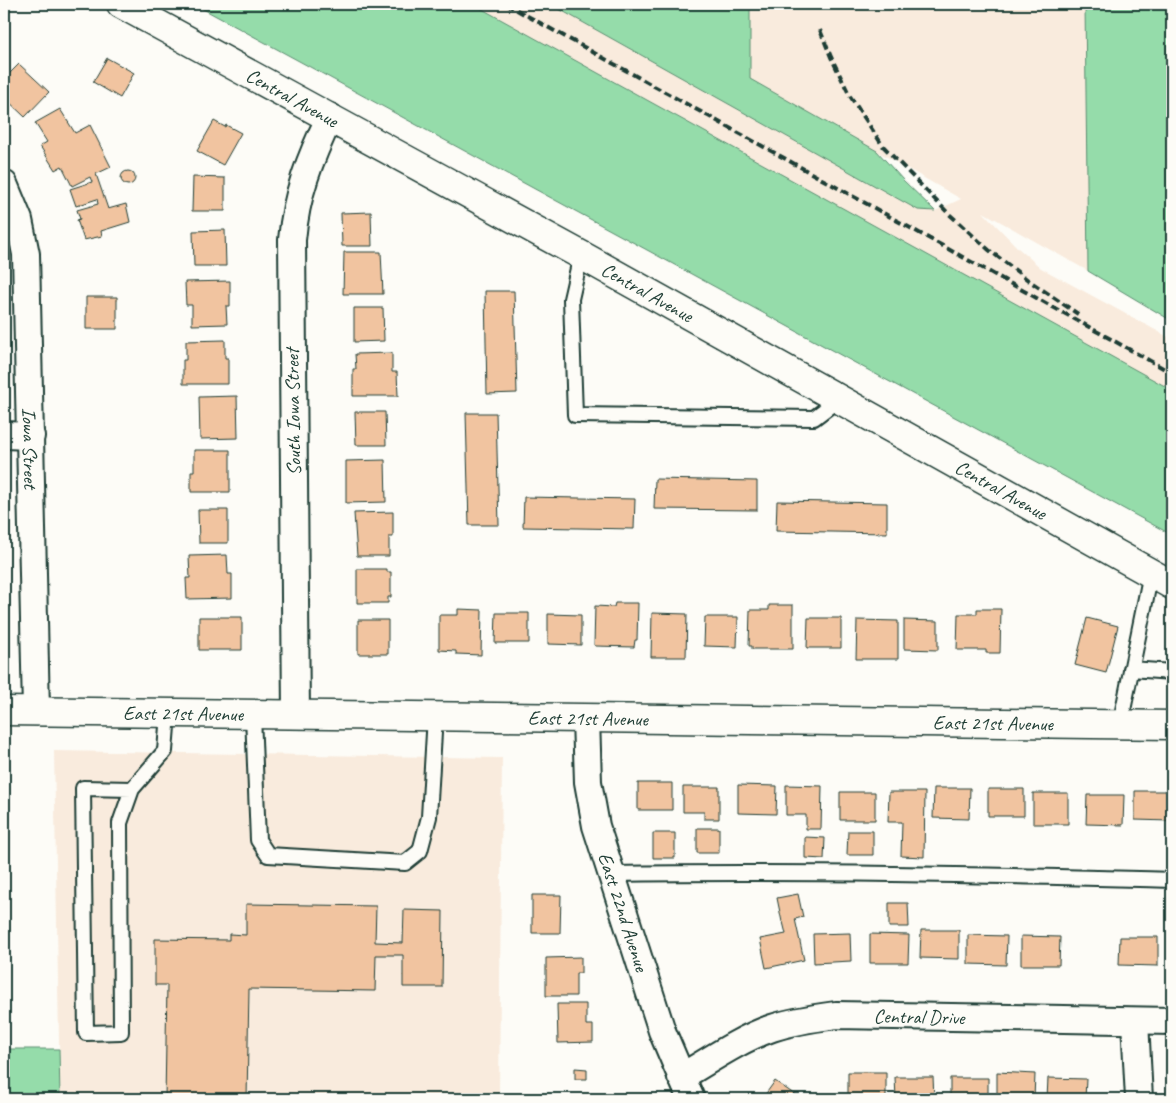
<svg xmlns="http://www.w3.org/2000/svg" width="1176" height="1103" font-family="Caveat,sans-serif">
<rect width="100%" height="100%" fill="#fdfcf7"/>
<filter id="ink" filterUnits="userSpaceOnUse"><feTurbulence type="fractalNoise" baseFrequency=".02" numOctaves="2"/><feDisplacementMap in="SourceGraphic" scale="10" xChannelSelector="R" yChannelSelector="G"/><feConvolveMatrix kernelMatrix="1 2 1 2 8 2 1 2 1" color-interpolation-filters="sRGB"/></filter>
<g filter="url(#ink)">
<!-- built -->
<path fill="#f9ebdd" d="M473 4H550L918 210 935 211 961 199 750 79V4H1085L1088 271 983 212 1018 248 1041 268 1172 339V390Z
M54 751 502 758 499 1099H60Z"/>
<!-- green -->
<path fill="#95dcaa" stroke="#5a8c6f" d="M194 4H473L1172 390V535Z
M550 4H750V79L877 151 903 180 935 211 918 210Z
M1085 4H1172V321L1088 271Z
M4 1049H59L60 1099H4Z"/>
<!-- building -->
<path fill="#f1c4a0" stroke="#1f3d34" d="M107 58 134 73 120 98 93 82Z
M19 64 49 92 25 117 4 97 6 92 4 90V79Z
M60 109 75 133 90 125 111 167 96 174 108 209 126 204 130 222 101 231 102 236 84 240 77 220 80 219 77 210 98 204 97 199 76 206 70 189 92 182 90 177 72 186 62 166 55 170 40 146 47 142 35 123Z
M214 121 225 127 226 125 241 133 223 165 197 151Z
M121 178a7 7 0 1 1 14 0a7 7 0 1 1-14 0Z
M193 177 225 178V211H192Z
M371 212 372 246H342L341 213Z
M225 230 226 266H194L193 231Z
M344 252H381L383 294H343Z
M230 281V306H226L227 324 192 325V305H186L185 282Z
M485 291H514L517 393 487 394Z
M86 297H117V329H86Z
M354 308H383L384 341 354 342Z
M225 340V358H228V384H183V360H186V341Z
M392 353V372H397L398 396H353V369H356L355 354Z
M237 396 238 438 200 439 199 397Z
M355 412H385L386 445H356Z
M466 413H496L499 525H469Z
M194 450H230V492H191V471H194Z
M385 460 386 502 346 503V461Z
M655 479 757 481V510L654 509Z
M524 497 635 499 634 529 523 527Z
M777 501 887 503V533L776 531Z
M198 510H228V543H199Z
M393 512V537H389V556H357L354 513Z
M227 555 228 574H232V598L187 599 186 578H190L189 556Z
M357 569H387V572H391V597H388V603H357Z
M615 603H638L637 640H635L634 647 596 646 594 645 595 606 614 607Z
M769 605H793V649H752V646H749L750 610H769Z
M458 609 482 610 481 655 456 654V651L439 650V615H458Z
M977 609H1001L1000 653H986V650H957L958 614H977Z
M496 613H529V643H495Z
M652 613 687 614 686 657H651Z
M548 614 581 615V645L548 644Z
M199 617H242V650H199Z
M705 617H738L737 647 704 646Z
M808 618H841V648H807Z
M1087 618 1118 626 1106 673 1075 665Z
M358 620H388V654H358Z
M857 620 898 621V659H856Z
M904 620 938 621V650L904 649Z
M638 783H672V810H638Z
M738 785 777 786 776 814 738 813Z
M786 785 822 786 821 829H806V815H786Z
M683 787H719V819H704V812H683Z
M934 788H970L969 819 933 818Z
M988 789H1024V816H988Z
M1135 791H1171L1170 821 1135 820Z
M840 792H875V820H840Z
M889 792H925L924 857 901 856 902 822H888Z
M1033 793H1068V824H1033Z
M1087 795H1124L1123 825 1086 824Z
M697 828H719V853H697Z
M848 831H873V855H847Z
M653 833H675V858H653Z
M805 837 825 838 824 859 805 858Z
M798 894 803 917 795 919 804 960 766 968 760 939 786 934 783 922H782L777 898Z
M532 895H561L560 933H532Z
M889 903H908L909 927H889Z
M246 904 376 906 375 942 403 943 404 910 443 911 442 987H403V955H376L375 991 249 989 247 1099H165L167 985H155V939L229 940V934L246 935Z
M921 930H959V959L920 958Z
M850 933 851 961 814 963 813 934Z
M870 934 909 935 908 963H870Z
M968 935 1007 936 1006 965 968 964Z
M1021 936 1060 937 1059 965H1021Z
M1120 937H1158V966L1119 965Z
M581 957V973H576V996H546V958Z
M557 1004H586V1025H593V1042L558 1043Z
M575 1068 587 1069V1079H575Z
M848 1072H886V1099H848Z
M997 1072 1035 1074 1034 1099H997Z
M895 1077H933L934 1099H896Z
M950 1078H988V1099H950Z
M1048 1078 1086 1079 1085 1099H1047Z
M775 1081 801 1099H762Z"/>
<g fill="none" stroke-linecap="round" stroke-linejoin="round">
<defs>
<path id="lane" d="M581 255 571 299 575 415 814 418 839 399
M1131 669 1172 672
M253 715 258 840 268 855 405 863 420 851 429 817 435 716
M1120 725 1151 573
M132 789 83 788 86 1033 121 1032 120 823 132 789 165 751 168 714
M612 874C799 871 986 875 1172 880"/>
<g id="street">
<path id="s1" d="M4 184 19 220 26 254 36 711"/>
<path d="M4 435 31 436"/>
<path d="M296 715 292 240C296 194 310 158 330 117"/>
<path id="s2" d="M586 718 588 782 596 826 662 1031 691 1099"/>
<path d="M1135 1021 1139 1099"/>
<path id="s3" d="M681 1077C710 1060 740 1039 772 1028 793 1021 814 1018 836 1015L1172 1021"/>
</g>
<g id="secondary">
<path id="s4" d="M121 4 581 255 1172 585"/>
<path id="s5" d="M4 711 1172 725"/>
</g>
</defs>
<!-- lane casing -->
<use href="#lane" stroke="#1f3d34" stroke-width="18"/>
<!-- street casing -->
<use href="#street" stroke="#1f3d34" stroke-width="30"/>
<!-- secondary casing -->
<use href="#secondary" stroke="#1f3d34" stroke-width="31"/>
<!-- lane -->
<use href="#lane" stroke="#fdfcf7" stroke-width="14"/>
<!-- street -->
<use href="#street" stroke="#fdfcf7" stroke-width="26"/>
<!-- secondary -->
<use href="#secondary" stroke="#fdfcf7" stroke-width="28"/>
<!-- rail -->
<path stroke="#1f3d34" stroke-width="4" stroke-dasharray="8 4" stroke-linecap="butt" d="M506 4 1172 373
M820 30 831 57 850 96 883 146 948 213 989 250 1028 280 1078 314"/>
</g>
</g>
<g text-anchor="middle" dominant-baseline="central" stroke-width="5" stroke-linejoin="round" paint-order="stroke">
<!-- street labels -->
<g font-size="20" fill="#1f3d34" stroke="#fdfcf7">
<text stroke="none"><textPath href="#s4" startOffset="195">Central Avenue</textPath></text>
<text stroke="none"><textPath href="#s4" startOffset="600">Central Avenue</textPath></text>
<text transform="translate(293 412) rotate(-91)">South Iowa Street</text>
<text stroke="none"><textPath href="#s1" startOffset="268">Iowa Street</textPath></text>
<text stroke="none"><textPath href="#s4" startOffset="1005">Central Avenue</textPath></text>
<text stroke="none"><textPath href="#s5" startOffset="179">East 21st Avenue</textPath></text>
<text stroke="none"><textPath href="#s5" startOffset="584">East 21st Avenue</textPath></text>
<text stroke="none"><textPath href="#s5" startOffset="989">East 21st Avenue</textPath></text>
<text stroke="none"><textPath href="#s2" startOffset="199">East 22nd Avenue</textPath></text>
<text stroke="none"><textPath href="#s3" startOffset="252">Central Drive</textPath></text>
</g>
</g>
<!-- margin -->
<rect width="1176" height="1103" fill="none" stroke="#fdfcf7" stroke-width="20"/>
<rect x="10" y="10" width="1156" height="1083" fill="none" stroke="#1f3d34" stroke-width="2" filter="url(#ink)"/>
</svg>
